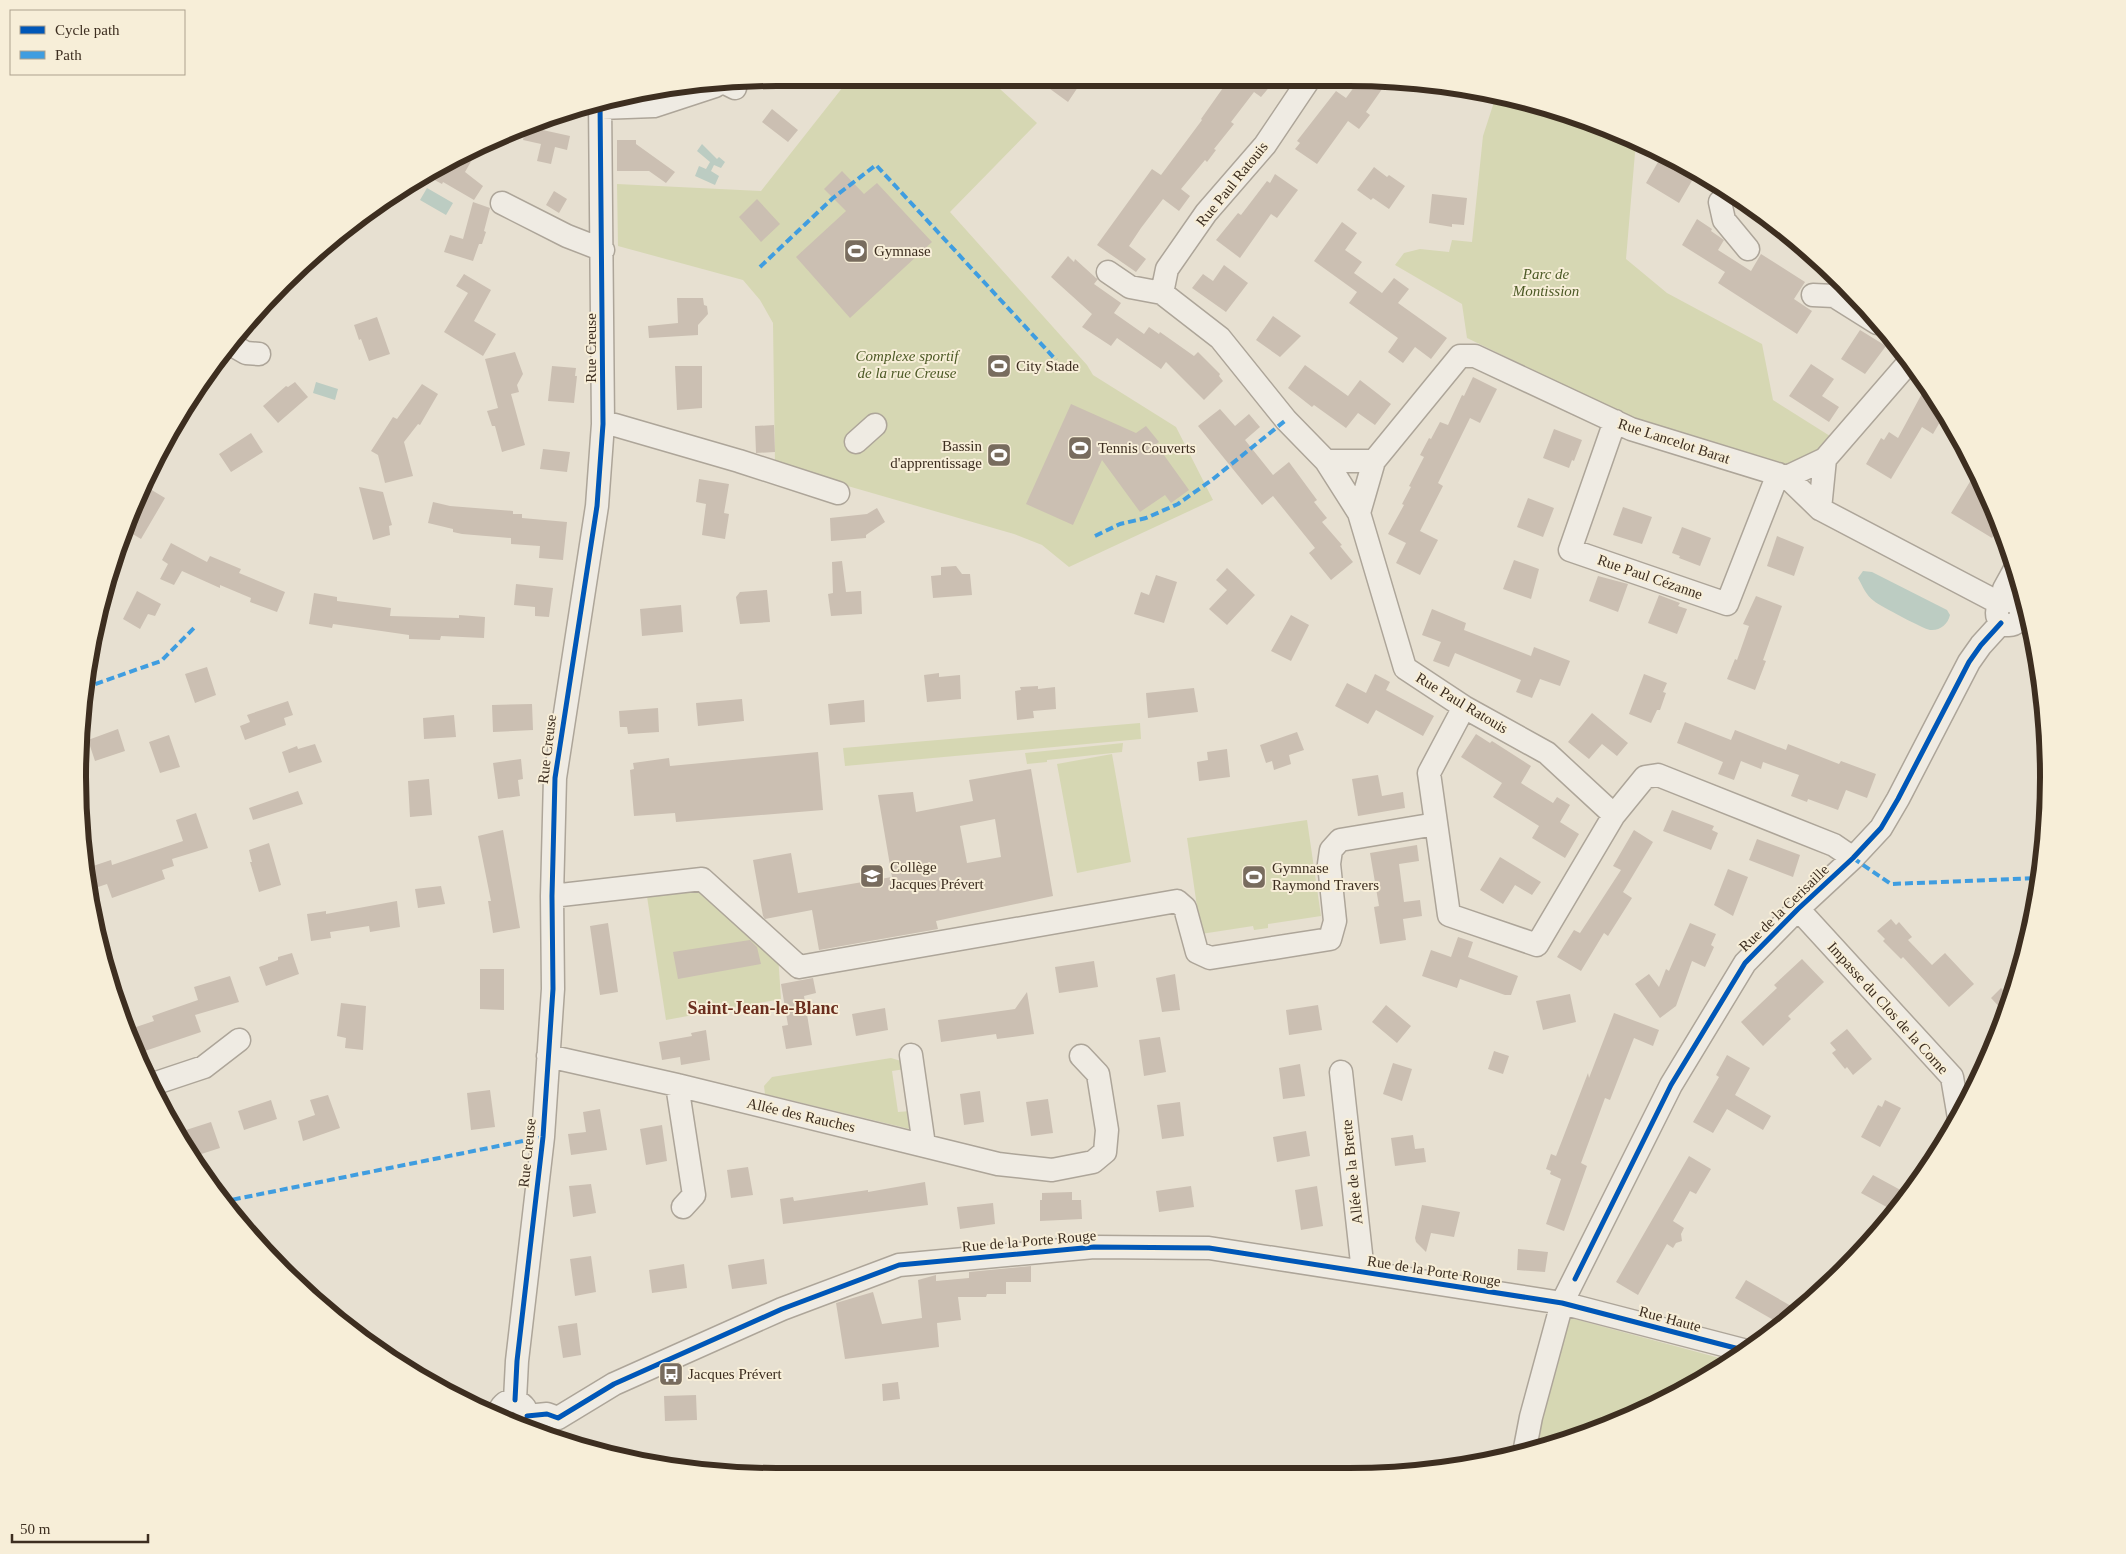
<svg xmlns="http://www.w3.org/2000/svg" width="2126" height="1554" font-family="Georgia,serif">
<rect width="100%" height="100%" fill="#e7e0d1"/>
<!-- green -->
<path fill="#d6d7b3" d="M850 78H988L1037 123 950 212 1087 365 1093 375 1176 427 1213 500 1069 567 1042 545 1014 534 775 465 773 323 760 300 743 280 618 246 617 184 761 191Z
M1511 99C1548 104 1603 124 1636 141L1626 259 1667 293 1762 344 1773 400 1830 436 1816 457 1779 465 1639 421 1467 338 1462 304 1395 265 1404 253 1420 249 1449 252 1452 240 1472 242 1483 136 1494 102Z
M1140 723 1141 739 845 766 843 748Z
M1123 743 1122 752 1047 760V762L1027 764 1025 753Z
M1112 754 1131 862 1077 873 1057 764Z
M1307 820 1321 916 1268 924V928L1254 930 1253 926 1201 934 1187 838Z
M701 886 778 955 781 999 666 1020 646 890Z
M891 1058 901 1061 905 1069 892 1071 898 1112 911 1111 914 1130 765 1094 764 1086 772 1077Z
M1567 1317 1727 1360 1617 1423 1536 1445Z"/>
<!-- water -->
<path fill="#bcccc2" d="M702 144 717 159 719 157 725 162 721 168 714 165 711 171 719 176 715 185 695 176 699 166 706 169 710 162 697 151Z
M427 188 453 203 446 215 420 200Z
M316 382 338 389 335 400 313 393Z
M1863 571 1872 572 1947 610 1950 615C1948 624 1940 631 1930 630 1924 629 1880 606 1874 601 1866 595 1863 587 1858 578Z"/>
<!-- building -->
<path fill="#cbbfb2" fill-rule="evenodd" d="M1052 78H1084L1068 102 1046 86Z
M1230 78H1265L1272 84 1261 97 1254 92 1231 122 1234 124 1214 149 1216 150 1207 162 1205 160 1181 189 1190 196 1179 211 1163 199 1141 228 1129 246 1146 259 1136 272 1097 245 1152 169 1161 175 1202 120 1201 119Z
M1360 79 1387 82 1366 112 1370 115 1359 129 1348 121 1317 164 1295 149 1300 143 1297 141 1336 91 1346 98Z
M772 109 798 130 788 142 762 122Z
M529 127 570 136 567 150 555 147 551 164 537 161 541 144 523 140 526 128Z
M617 140H636V144L675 172 666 183 649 171H617Z
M481 144 465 172 483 186 474 200 443 182 442 184 429 177 431 174 428 173 468 150Z
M1662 155 1678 163 1674 169 1693 179 1679 203 1646 183Z
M1374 167 1387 177 1389 175 1405 186 1389 209 1373 198 1371 200 1357 190Z
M842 171 864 194 877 183 932 242 850 318 796 257 846 211 824 189Z
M1275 174 1298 190 1277 218 1271 214 1240 258 1216 240 1238 213 1241 215 1267 181 1270 183Z
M554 191 567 199 559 213 546 205Z
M1432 194 1467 198 1464 225 1452 224V227L1429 223Z
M757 199 780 224 761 242 739 217Z
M473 202 490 208 484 231 486 232 482 244H479L473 261 444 252 450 235 463 239Z
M1697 219 1712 229 1711 231 1724 240 1718 250 1751 271 1761 254 1805 282 1794 299 1812 311 1797 334 1718 283 1725 272 1682 245Z
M1342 222 1357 233 1345 250 1362 262 1354 273 1382 293 1394 278 1409 289 1398 303 1447 338 1431 359 1415 347 1403 363 1388 352 1398 338 1349 303 1357 292 1314 261Z
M1068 256 1074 262 1075 259 1096 278 1098 279 1094 284 1121 303 1114 313 1144 334 1149 327 1159 334 1160 332 1194 356 1198 352 1220 374 1219 376 1223 381 1204 400 1166 362 1161 369 1117 338 1111 346 1082 327 1092 314 1051 277Z
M1224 265 1248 283 1226 312 1192 288 1203 274 1213 281Z
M464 274 491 290 474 321 496 334 483 356 444 332 468 293 456 286Z
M677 298H703L704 305 707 306 708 314 698 325V335L649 338 648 326 678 323Z
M1273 316 1301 336 1280 357 1256 340Z
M377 317 390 354 369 361 361 339 359 340 354 325Z
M1860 330 1886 346 1865 374 1841 359Z
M515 352 523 374 517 385 519 392 511 394 525 445 502 452 495 426H492L487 411 498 408 485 359Z
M1811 364 1834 379 1822 396 1839 407 1829 422 1789 396Z
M1305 365 1348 396 1360 380 1391 404 1375 425 1358 413 1346 428 1314 405 1312 407 1288 388Z
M552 366 576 368 575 376H577L574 403 548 401Z
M675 366H702V408L677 410Z
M1473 377 1497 389 1480 423 1470 418 1438 483 1443 486 1420 531 1438 540 1420 575 1396 563 1406 543 1388 534 1404 505 1402 504 1411 487 1409 486 1424 457 1420 455 1429 438 1431 439 1440 422 1448 425 1462 395 1464 396Z
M295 382 308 397 278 423 263 406 286 386 288 387Z
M422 384 438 394 420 425 418 424 404 442 413 476 385 483 378 455 371 451 393 417 397 419Z
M1926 386 1944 415 1933 434 1922 427 1891 479 1866 464 1881 438 1884 440 1889 432 1898 438Z
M1071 404 1136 433 1146 426 1159 442 1156 444 1189 490 1171 503 1165 495 1140 512 1102 460 1073 525 1026 504Z
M1220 409 1235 426 1249 414 1260 427 1245 440 1273 475 1289 462 1317 500 1314 502 1327 518 1322 522 1342 545 1340 546 1353 562 1331 580 1309 553 1315 548 1273 496 1262 505 1198 426Z
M774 425 775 452 756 453 755 426Z
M1554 429 1582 440 1574 461 1572 460 1569 468 1543 458Z
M251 433 263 452 231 472 219 454Z
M543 449 570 452 567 472 540 469Z
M699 479 729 484 724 513 729 514 725 539 702 535 706 504 696 502Z
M1971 480 1984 488 1990 503 1984 513 1996 521 1999 527 1992 538 1951 513Z
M359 487 383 492 392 525 389 526 390 535 373 540Z
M150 489 165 498 141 539 126 530 140 494 145 497Z
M1528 498 1554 508 1543 537 1517 527Z
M433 502 450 506 513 511V514H522V518L567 522 563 560 539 558 540 546 511 544V538L462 534 453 532V529L428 523Z
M1623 507 1652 517 1642 544 1613 535Z
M877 508 885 522 866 535V538L831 541 830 518 867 514Z
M1682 527 1711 538 1700 566 1679 558 1680 556 1672 553Z
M1777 536 1804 547 1794 576 1767 566Z
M171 543 207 562 210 556 241 569 239 573 285 592 277 612 250 602 251 598 220 585V588L182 571 174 585 160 579 168 564 162 560Z
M1514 560 1539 569 1531 599 1503 589Z
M842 561 846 592 861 591 862 614 831 616 828 594 833 593 832 562Z
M956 566 962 574H970L972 595 933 598 931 576 941 575V567Z
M1227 568 1255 595 1227 625 1209 609 1227 590 1216 580Z
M1156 575 1177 582 1164 623 1134 614 1141 592 1149 595Z
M1598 576 1628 584 1618 612 1589 601Z
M516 584 553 588 549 617 535 616V607L514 605Z
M767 590 770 622 740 624 736 597 740 592Z
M137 591 161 604 155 616 148 614 140 629 123 619Z
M314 593 337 597V601L391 608 390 616 459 618V615L485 617 484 638 441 636 440 640 409 639V635L333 624 332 628 309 624Z
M1659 595 1680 603 1678 606 1687 609 1677 634 1648 623Z
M1756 596 1782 606 1763 660 1766 661 1755 690 1727 679 1735 659 1737 660 1749 626 1743 624Z
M681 605 683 632 642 636 640 609Z
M1432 609 1466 623 1464 630 1531 656 1534 647 1570 661 1560 686 1540 679 1532 698 1516 692 1521 680 1455 653 1449 667 1433 661 1441 642 1422 635Z
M1291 615 1309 625 1291 661 1271 651Z
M207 667 216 695 195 703 185 674Z
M939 673V677L960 675 961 699 927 702 924 675Z
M1375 674 1390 682 1386 690 1434 716 1423 736 1376 710 1368 724 1335 706 1347 683 1366 693Z
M1644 674 1667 683 1663 692 1666 693 1660 710H1657L1651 723 1629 714Z
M1038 686V689L1055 687 1056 709 1033 711 1034 718 1017 720 1015 691 1021 690 1020 687Z
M1194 688 1198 712 1148 718 1146 693Z
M742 699 744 721 698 726 696 703Z
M864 700 865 722 830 725 828 704Z
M288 701 293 715 284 718 286 725 245 740 240 726 250 722 247 715Z
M532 704 533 730 493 732 492 705Z
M658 708 659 732 628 734 627 727H620L619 711Z
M1592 713 1628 743 1617 756 1602 744 1589 759 1568 742Z
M454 715 456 737 424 739 423 718Z
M1685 722 1731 740 1735 730 1786 750 1788 744 1839 764 1841 761 1876 774 1867 798 1846 790 1838 810 1808 799 1807 802 1791 796 1799 775 1763 762 1761 769 1741 761 1734 780 1718 774 1723 762 1677 743Z
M118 729 125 751 95 761 88 740Z
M1297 732 1304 750 1289 755 1291 764 1274 770 1272 761 1266 763 1260 745Z
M1476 734 1490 743 1492 741 1531 766 1521 783 1553 803 1557 797 1570 805 1560 822 1579 834 1565 858 1532 838 1539 826 1493 797 1502 783 1461 757Z
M169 735 180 767 160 773 149 742Z
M315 744 322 762 289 773 282 752 297 746 298 749Z
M1227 749 1230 777 1199 781 1197 762 1208 760 1207 752Z
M818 752 823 810 676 822 675 813 634 816 630 770 634 769 633 763 669 758 670 766Z
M521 759 523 779 518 780 520 796 498 799 493 763Z
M1031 769 1053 896 936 921 938 929 819 950 812 910 765 919 763 916 753 860 791 853 798 893 892 877 878 795 913 792 916 812 973 801 969 780ZM995 819 1001 857 967 863 960 826Z
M1378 775 1382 796 1403 792 1405 808 1358 816 1352 779Z
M429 779 432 815 410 817 408 781Z
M298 791 303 804 253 820 249 808Z
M1672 810 1714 826 1712 830 1718 833 1711 850 1663 831Z
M196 813 208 848 172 859 174 866 162 870 165 879 112 898 107 884 89 890 84 869 111 860 112 865 183 841 176 820Z
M503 830 520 928 493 933 488 901H491L478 836Z
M1634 830 1653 842 1623 892 1632 898 1608 936 1604 933 1581 971 1557 957 1574 930 1580 933 1621 870 1613 866Z
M1757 839 1800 855 1793 877 1749 860Z
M269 843 281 885 259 892 250 862H252L249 850Z
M1417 845 1419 861 1399 864 1404 902 1420 900 1422 916 1403 919 1406 940 1380 944 1374 907 1379 906 1370 853Z
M1500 857 1541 882 1532 895 1515 885 1503 904 1480 890Z
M1728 869 1748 877 1733 916 1714 905Z
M441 886 445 904 418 908 415 889Z
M397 901 400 927 370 932 369 926 330 932 331 938 311 941 307 914 326 911V914Z
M1891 919 1896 925 1899 922 1912 937 1908 940 1932 965 1945 953 1974 984 1949 1007 1903 957 1901 959 1883 941 1885 939 1877 931Z
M608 923 618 992 600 995 590 926Z
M1690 923 1716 934 1711 945 1714 947 1705 967 1692 961 1676 1006 1660 1018 1635 984 1649 974 1659 987 1666 969 1669 971Z
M1458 937 1473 942 1468 957 1518 976 1511 995H1505L1460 979 1457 988 1422 976 1431 950 1451 957Z
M750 940 757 947 761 964 678 979 673 952Z
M292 953 299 974 266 986 259 967 278 960V957Z
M1802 959 1824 982 1788 1016 1791 1019 1763 1046 1741 1022 1777 988 1774 985Z
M1094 961 1098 987 1059 993 1055 967Z
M480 969H504V1010L480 1009Z
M1175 974 1180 1010 1162 1012 1156 978Z
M230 976 239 1002 195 1015 201 1032 136 1054 131 1044 127 1030 154 1021 152 1016 198 1000 194 987Z
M813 978 816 993 804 996 812 1045 786 1049 782 1026 788 1025 781 984Z
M2001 988 2012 999 2006 1014 1991 998Z
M1027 992 1034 1034 997 1039 996 1034 941 1042 938 1020 1015 1009Z
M1570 994 1576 1022 1543 1030 1536 1001Z
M341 1003 366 1006 363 1050 345 1048 346 1038 337 1036Z
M1318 1005 1322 1030 1289 1035 1286 1010Z
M1386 1005 1411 1026 1397 1043 1372 1022Z
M885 1008 888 1030 856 1036 852 1014Z
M1614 1013 1659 1030 1653 1046 1634 1038 1610 1100 1605 1098 1581 1163 1587 1166 1564 1231 1546 1224 1561 1179 1550 1174 1551 1171 1546 1169 1551 1154 1556 1156 1588 1073 1589 1078Z
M1847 1029 1872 1059 1853 1075 1847 1067 1845 1069 1832 1053 1836 1050 1830 1043Z
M706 1030 710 1060 681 1065 680 1057 662 1060 659 1042 692 1036 691 1033Z
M1160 1037 1166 1072 1144 1076 1139 1040Z
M1494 1051 1509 1056 1503 1074 1488 1069Z
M1727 1055 1750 1068 1735 1095 1771 1116 1763 1130 1727 1109 1713 1133 1693 1122 1719 1077 1716 1075Z
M1393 1063 1412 1069 1402 1101 1383 1094Z
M1300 1064 1305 1096 1283 1099 1279 1068Z
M490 1090 495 1127 471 1130 467 1093Z
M980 1091 984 1122 964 1125 960 1094Z
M328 1095 340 1128 303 1141 298 1121 315 1115 310 1100Z
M1048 1099 1053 1133 1031 1136 1026 1102Z
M271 1100 277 1119 244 1130 238 1111Z
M1885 1100 1901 1108 1880 1147 1861 1137 1878 1105 1882 1107Z
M1180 1102 1184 1136 1162 1139 1157 1105Z
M600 1109 607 1150 571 1155 568 1134 586 1132 583 1112Z
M211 1122 220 1148 195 1156 186 1130Z
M662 1125 667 1161 646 1165 640 1129Z
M1306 1131 1310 1156 1277 1162 1273 1137Z
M1413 1135 1415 1149 1424 1148 1426 1162 1395 1166 1391 1138Z
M1689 1156 1711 1169 1696 1194 1690 1191 1673 1221 1684 1228 1681 1234 1682 1241 1676 1243 1673 1248 1667 1244 1638 1295 1616 1282Z
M748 1167 753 1195 731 1198 727 1170Z
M1873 1175 1906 1193 1894 1211 1861 1193Z
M925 1182 928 1205 783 1224 780 1199 793 1197 794 1201 868 1190V1192Z
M591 1184 596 1213 573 1217 569 1186Z
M1191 1186 1194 1207 1159 1212 1156 1191Z
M1317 1186 1323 1226 1301 1230 1295 1190Z
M1072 1192V1200H1081L1082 1219 1040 1221V1200H1042V1193Z
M993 1203 995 1224 960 1229 957 1207Z
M1422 1205 1460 1212 1454 1237 1431 1233 1426 1252 1416 1242 1415 1238Z
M1518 1249 1548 1252 1545 1272 1517 1270Z
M591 1256 596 1292 575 1296 570 1259Z
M764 1259 767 1284 732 1289 728 1265Z
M684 1264 687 1288 652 1293 649 1270Z
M1031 1266V1282H1006V1294H987L986 1297H958L961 1320 937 1323 939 1347 845 1359 836 1303 873 1292 882 1324 922 1318 918 1280 936 1275V1281L969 1278V1272Z
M1746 1280 1798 1310 1782 1325 1735 1298Z
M577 1323 581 1355 563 1358 558 1326Z
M898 1382 900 1399 883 1401 882 1384Z
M696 1395 697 1420 665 1421 664 1396Z"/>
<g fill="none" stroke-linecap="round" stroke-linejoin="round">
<defs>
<path id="minor" d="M1310 78 1265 145 1206 213 1167 269 1162 293 1220 338 1286 420 1326 461 1359 513 1405 668 1464 707 1547 753 1614 815
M727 84 735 88
M600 108 654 106 715 86
M1720 202 1724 220 1748 249
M502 203 567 236 603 250
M1108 272 1130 287 1162 293
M1813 295 1834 296 1877 323
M232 345 246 353 259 354
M1615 421 1570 550 1727 604 1778 474
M603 424 615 425 739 461 838 493
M856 442 875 425
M1326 461H1374
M1787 477 1825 459 1910 361
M1820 509 1825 459
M1359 513 1374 461 1460 356H1475L1631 429 1787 477 1820 509 2001 604
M1997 613a12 12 0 1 1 24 0a12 12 0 1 1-24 0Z
M2006 601 2004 589 2015 569
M1464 707 1429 773 1449 915 1537 945 1614 815 1645 777 1658 775 1834 845 1853 858
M552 896 702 879 799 967 1177 901 1185 908 1197 952 1210 958 1330 939 1335 921 1329 864 1331 850 1340 840 1436 824
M1798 909 1952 1077 1959 1118
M911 1055 924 1145
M548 1056 677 1085 998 1164 1052 1170 1093 1162 1105 1152 1107 1130 1098 1074 1081 1056
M1341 1072 1363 1272
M153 1084 204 1067 239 1040
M677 1085 694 1195 683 1207
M515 1400 517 1361 543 1137 553 989 552 896 555 778 597 506 603 424 600 101
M499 1412C503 1399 517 1397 525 1408
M527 1416 547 1414 558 1418 614 1384 782 1309 899 1265 1094 1247 1209 1248 1562 1303 1743 1350
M1525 1448 1531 1417 1562 1303 1671 1085 1745 963 1798 909 1853 858 1881 828 1898 799 1969 662 1981 645 2001 623"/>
</defs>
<!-- minor casing -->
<use href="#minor" stroke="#ada599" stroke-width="25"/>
<!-- minor -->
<use href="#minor" stroke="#efebe3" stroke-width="22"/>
<!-- quiet -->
<path stroke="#3f9de0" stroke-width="4" stroke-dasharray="8 4" stroke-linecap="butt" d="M760 267 833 198 876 165 1056 360
M1095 536 1120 524 1146 518 1178 504 1213 479 1286 420
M84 688 161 661 195 627
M1853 858 1891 884 2040 878
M221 1202 543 1137"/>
<defs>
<path id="cycleway" d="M1575 1279 1671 1085 1745 963 1798 909 1853 858 1881 828 1898 799 1969 662 1981 645 2001 623
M515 1400 517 1361 543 1137 553 989 552 896 555 778 597 506 603 424 600 101
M527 1416 547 1414 558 1418 614 1384 782 1309 899 1265 1094 1247 1209 1248 1562 1303 1743 1350"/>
</defs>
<!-- cycleway casing -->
<use href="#cycleway" stroke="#f7eed8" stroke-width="8"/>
<!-- cycleway -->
<use href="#cycleway" stroke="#0057b8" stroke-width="5"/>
</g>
<!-- icons -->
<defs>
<symbol id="stadium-square" viewBox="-11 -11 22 22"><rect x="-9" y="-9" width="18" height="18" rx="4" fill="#786c5e" stroke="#f7eed8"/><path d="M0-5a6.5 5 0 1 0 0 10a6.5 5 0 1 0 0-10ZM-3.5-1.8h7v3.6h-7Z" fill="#fff"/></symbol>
<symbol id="school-square" viewBox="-11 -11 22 22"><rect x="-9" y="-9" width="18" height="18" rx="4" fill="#786c5e" stroke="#f7eed8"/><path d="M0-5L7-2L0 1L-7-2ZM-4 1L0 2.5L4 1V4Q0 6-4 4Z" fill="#fff"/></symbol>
<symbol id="bus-square" viewBox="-11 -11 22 22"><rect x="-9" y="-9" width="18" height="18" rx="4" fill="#786c5e" stroke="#f7eed8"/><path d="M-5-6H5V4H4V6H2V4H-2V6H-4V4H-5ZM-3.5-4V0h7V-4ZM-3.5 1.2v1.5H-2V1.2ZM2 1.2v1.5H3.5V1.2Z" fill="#fff"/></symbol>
</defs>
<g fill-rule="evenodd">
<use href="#stadium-square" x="842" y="237" width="28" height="28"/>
<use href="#stadium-square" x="985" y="352" width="28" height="28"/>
<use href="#stadium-square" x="1066" y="434" width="28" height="28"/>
<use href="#stadium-square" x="985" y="441" width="28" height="28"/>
<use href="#school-square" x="858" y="862" width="28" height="28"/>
<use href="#stadium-square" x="1240" y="863" width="28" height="28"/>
<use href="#bus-square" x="657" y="1360" width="28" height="28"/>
</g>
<g text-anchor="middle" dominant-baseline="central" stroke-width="4" stroke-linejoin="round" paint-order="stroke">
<!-- street labels -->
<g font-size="15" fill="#3d2e20" stroke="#f7eed8">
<text transform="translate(1232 184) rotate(-51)">Rue Paul Ratouis</text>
<text transform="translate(591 348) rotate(-90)">Rue Creuse</text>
<text transform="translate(1674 441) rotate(18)">Rue Lancelot Barat</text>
<text transform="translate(1650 577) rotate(19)">Rue Paul Cézanne</text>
<text transform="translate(1462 703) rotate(31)">Rue Paul Ratouis</text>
<text transform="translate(547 749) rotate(-83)">Rue Creuse</text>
<text transform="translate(1784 908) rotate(-44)">Rue de la Cerisaille</text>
<text transform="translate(1888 1008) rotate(48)">Impasse du Clos de la Corne</text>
<text transform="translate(801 1115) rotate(13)">Allée des Rauches</text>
<text transform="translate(527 1153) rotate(-84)">Rue Creuse</text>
<text transform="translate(1352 1172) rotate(-96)">Allée de la Brette</text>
<text transform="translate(1029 1241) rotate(-5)">Rue de la Porte Rouge</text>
<text transform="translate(1434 1271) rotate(9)">Rue de la Porte Rouge</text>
<text transform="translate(1670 1319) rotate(15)">Rue Haute</text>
</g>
<!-- poi labels -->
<g font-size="15" fill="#3d2e20" stroke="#f7eed8" text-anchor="start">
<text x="874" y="251">Gymnase</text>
<text x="1016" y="366">City Stade</text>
<text x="982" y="446" text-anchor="end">Bassin<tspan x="982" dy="17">d'apprentissage</tspan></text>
<text x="1098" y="448">Tennis Couverts</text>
<text x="890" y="867">Collège<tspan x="890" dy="17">Jacques Prévert</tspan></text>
<text x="1272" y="868">Gymnase<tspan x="1272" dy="17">Raymond Travers</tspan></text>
<text x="688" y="1374">Jacques Prévert</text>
</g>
<!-- park labels -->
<g font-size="15" font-style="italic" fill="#4d5a26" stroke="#f7eed8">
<text x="1546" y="274">Parc de<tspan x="1546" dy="17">Montission</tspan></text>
<text x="907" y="356">Complexe sportif<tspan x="907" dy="17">de la rue Creuse</tspan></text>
</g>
<!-- quarter labels -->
<g font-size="18" font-weight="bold" fill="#6b2e1e" stroke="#f7eed8">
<text x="763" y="1008">Saint-Jean-le-Blanc</text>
</g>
</g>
<!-- crop -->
<path d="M0 0H2126V1554H0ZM777 86H1349A691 691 0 0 1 2040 777V777A691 691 0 0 1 1349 1468H777A691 691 0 0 1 86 777V777A691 691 0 0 1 777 86Z" fill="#f7eed8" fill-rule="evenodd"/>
<path fill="none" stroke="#3d2e20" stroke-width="6" d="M777 86H1349A691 691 0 0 1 2040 777V777A691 691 0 0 1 1349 1468H777A691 691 0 0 1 86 777V777A691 691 0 0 1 777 86Z"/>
<!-- legend -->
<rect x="10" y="10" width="175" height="65" fill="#f7eed8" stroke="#ada18e"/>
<rect x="20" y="26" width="25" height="8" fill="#0057b8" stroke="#ada18e"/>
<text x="55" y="35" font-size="15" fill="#3d2e20">Cycle path</text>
<rect x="20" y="51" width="25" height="8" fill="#3f9de0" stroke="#ada18e"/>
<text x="55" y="60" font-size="15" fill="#3d2e20">Path</text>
<!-- scale -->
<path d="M12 1534v8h136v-8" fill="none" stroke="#3d2e20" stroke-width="2.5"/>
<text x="20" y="1534" font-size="15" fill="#3d2e20" stroke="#f7eed8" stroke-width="4" paint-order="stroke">50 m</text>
</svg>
